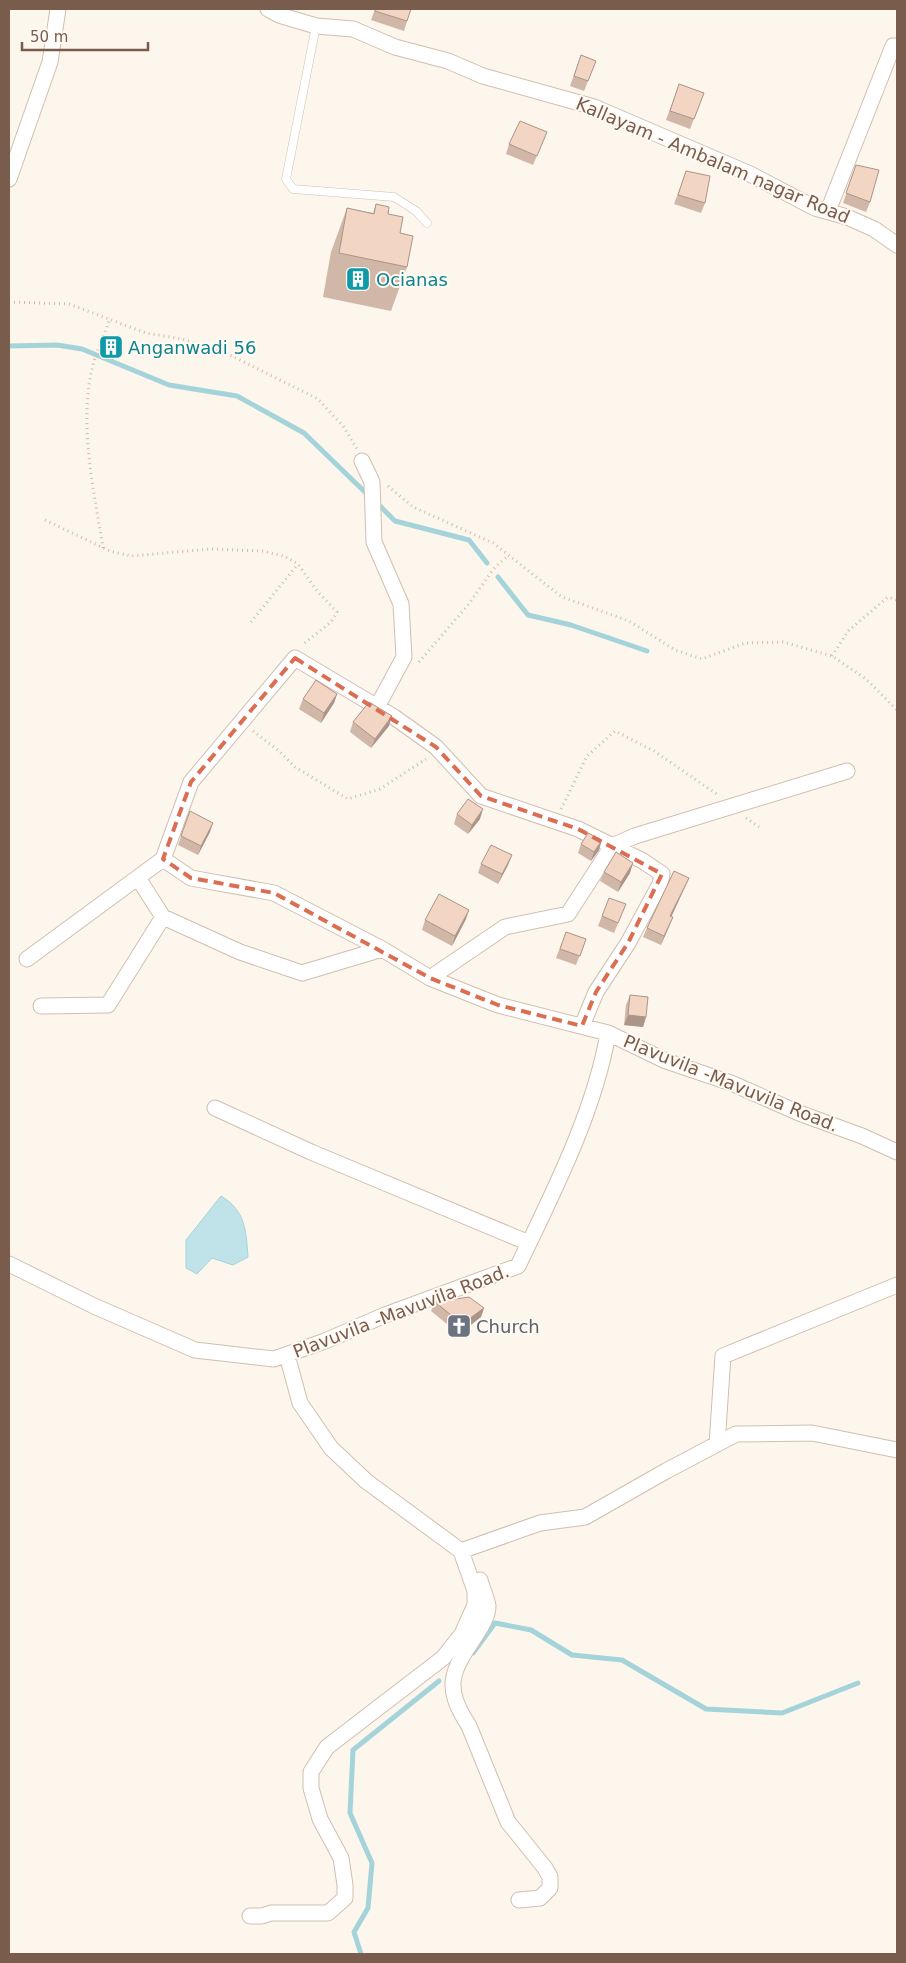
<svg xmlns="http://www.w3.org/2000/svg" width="906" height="1963" font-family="'DejaVu Sans',sans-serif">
<rect width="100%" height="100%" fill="#fdf6ec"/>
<!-- water -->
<path fill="#bfe3e8" stroke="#a5d3da" d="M221 1196C246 1211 246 1231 248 1257L233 1265 212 1258 197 1274 186 1268V1240Z"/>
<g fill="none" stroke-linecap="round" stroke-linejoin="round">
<!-- stream -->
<path stroke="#a5d3da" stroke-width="5" d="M9 346 57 345 82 349 169 385 237 396 304 433 368 495
M376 502 395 521 469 540 487 563
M498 577 528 615 571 625 647 651
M473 1653 495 1623 531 1630 572 1655 622 1660 706 1709 782 1713 858 1683
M361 1954 354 1932 368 1908 372 1863 350 1813 353 1750 439 1681"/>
<defs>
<path id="service" d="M316 26 286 179 293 189 394 197 416 211 427 223"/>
<path id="minor" d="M268 9 279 15 316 26 353 29 395 47 448 61 483 76 594 107 750 174 815 208 847 217 874 229 897 245
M9 179 50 62 58 9
M828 211 893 46H897
M362 461 372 482 374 542 401 604 404 657 377 707
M138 878 163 917 240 952 302 973 382 949
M27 959 163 859
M430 978 505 927 568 914 612 846 635 836 847 771
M41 1006 108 1005 163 917
M582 1026 596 992 628 943 660 884 662 874 643 861 578 829 481 796 436 747 394 717 295 658 191 782 163 859 191 878 274 893 382 949 430 978 498 1005 608 1033 666 1061 731 1083 799 1113 862 1136 897 1152
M215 1108 311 1152 529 1243
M9 1264 94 1306 195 1350 274 1359 325 1341 385 1315 518 1266C552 1195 595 1111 608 1033
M717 1444 723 1356 897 1285
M461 1551 540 1523 585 1517 666 1471 736 1434 812 1433 897 1450
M480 1580C482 1588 487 1598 488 1606 488 1616 481 1627 476 1635 451 1672 443 1686 469 1726L508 1822 545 1868 550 1877V1888L540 1898 519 1900
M250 1916H262L271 1913H328L345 1898V1885L341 1858 320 1819 311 1788V1772L327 1747 443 1658 462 1634 475 1605V1591L461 1551 366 1481 331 1448 300 1403 287 1355"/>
</defs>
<!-- service casing -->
<use href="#service" stroke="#d1beb0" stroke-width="9"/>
<!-- minor casing -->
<use href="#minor" stroke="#d1beb0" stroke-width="17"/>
<!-- path -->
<path stroke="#d9b8a5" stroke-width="3" stroke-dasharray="1 4" stroke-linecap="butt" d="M9 302 69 304 146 333 182 339 230 355 318 399 343 426 357 449
M388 486 413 507 493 543 562 597 629 621 675 650 702 659 745 643 783 642 832 656 866 679 897 710
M45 520 110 551 131 556 211 549 262 551 284 556 298 564 317 591 337 612 331 622 302 645
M103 548C94 491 78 422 93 365 97 349 105 334 110 318
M251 622 298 564
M832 656 848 631 888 597 897 600
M419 662 468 605 495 567 508 556
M253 731 279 751 295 767 348 799 380 789 426 759
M561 809 587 756 615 731 654 751 718 795
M746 818 759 827"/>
<!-- service -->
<use href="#service" stroke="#fff" stroke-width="8"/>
<!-- minor -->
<use href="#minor" stroke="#fff" stroke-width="15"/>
</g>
<!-- wall -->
<path fill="#d1b7a8" d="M375 9H411L404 31 371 20Z
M581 55 596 61 584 91 570 86Z
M679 84 704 93 690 129 666 120Z
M547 132 533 165 506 154 509 144Z
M856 165 870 202 866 212 843 203Z
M686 171 705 203 701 213 674 204Z
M376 204 388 214 400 233 407 267 391 311 323 297 331 252 347 208 373 213Z
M337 694 334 703 321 723 299 709 303 699Z
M353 722 389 726 371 748 350 732Z
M190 811 210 832 198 855 178 845Z
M457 814 480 819 468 834 454 824Z
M581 844 599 850 591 861 578 853Z
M512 855 508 865 498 884 478 873 481 864Z
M604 872 630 873 618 892 600 881Z
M689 878 685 887 671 917H673L661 945 643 937 647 928Z
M626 904 614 933 598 926 602 916Z
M466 919 452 946 422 930 425 920Z
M566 932 586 939 576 965 556 958Z
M630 995 646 1017 643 1027 624 1025 626 1005Z
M435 1302 484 1308 481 1317 459 1334 431 1311Z"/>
<!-- shaded-wall -->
<path fill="#aa9588" d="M337 694 334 703 321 723 324 713Z
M392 716 389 726 371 748 375 739Z
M483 809 480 819 468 834 472 825Z
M213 823 210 832 198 855 201 846Z
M602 840 599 850 591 861 594 852Z
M512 855 508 865 498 884 502 874Z
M633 863 630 873 618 892 621 882Z
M689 878 685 887 667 926 670 916Z
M469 910 466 919 452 946 455 936Z
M673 917 669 927 661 945 664 936Z
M628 1015 646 1017 643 1027 624 1025Z
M484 1308 481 1317 459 1334 462 1324Z"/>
<!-- building -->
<path fill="#f3d5c3" stroke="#aa9588" d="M375 9H411L407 21 375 11Z
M581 55 596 61 588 81 574 76Z
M679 84 704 93 694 119 670 111Z
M520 121 547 132 537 156 509 144Z
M856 165 879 170 870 202 846 193Z
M686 171 710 176 705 203 678 195Z
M376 204 389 207 388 214 403 217 400 233 413 236 407 267 339 253 347 208 374 214Z
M316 680 337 694 324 713 303 699Z
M369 702 392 716 375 739 353 722Z
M468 799 483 809 472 825 457 814Z
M190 811 213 823 201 846 181 836Z
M588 833 602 840 594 852 581 844Z
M491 845 512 855 502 874 481 864Z
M616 852 633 863 621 882 604 872Z
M674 871 689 878 670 916 673 917 664 936 647 928Z
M439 894 469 910 455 936 425 920Z
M609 898 626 904 618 923 602 916Z
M566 932 586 939 580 956 560 949Z
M630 995 648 997 646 1017 628 1015Z
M469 1297 484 1308 462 1324 435 1302Z"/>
<!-- marked area -->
<path fill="none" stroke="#dc6d51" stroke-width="4" stroke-dasharray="10 6" stroke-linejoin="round" d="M295 658 436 747 481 796 578 829 662 874 628 943 596 992 582 1026 498 1005 430 978 274 893 191 878 163 859 191 782Z"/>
<!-- icons -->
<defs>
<symbol id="building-square" viewBox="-11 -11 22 22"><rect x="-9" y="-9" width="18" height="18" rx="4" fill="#0f9aa8" stroke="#fffaf3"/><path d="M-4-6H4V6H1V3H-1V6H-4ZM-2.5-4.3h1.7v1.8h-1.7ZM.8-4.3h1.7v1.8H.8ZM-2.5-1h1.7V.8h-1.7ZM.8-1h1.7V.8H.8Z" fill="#fff"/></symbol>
<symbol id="church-square" viewBox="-11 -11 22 22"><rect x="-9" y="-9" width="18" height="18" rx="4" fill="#6b7280" stroke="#fffaf3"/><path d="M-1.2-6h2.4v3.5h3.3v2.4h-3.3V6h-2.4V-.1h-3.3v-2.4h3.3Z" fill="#fff"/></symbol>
</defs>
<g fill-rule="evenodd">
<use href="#building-square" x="344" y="265" width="28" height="28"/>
<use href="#building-square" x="97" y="333" width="28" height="28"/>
<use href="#church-square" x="445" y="1312" width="28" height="28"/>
</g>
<g text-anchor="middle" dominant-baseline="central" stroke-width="4" stroke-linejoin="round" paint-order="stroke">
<!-- street labels -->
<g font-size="18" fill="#7a5c4d" stroke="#fffaf3">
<text transform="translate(713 160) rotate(23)">Kallayam - Ambalam nagar Road</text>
<text transform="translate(731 1083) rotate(22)">Plavuvila -Mavuvila Road.</text>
<text transform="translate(401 1311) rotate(-21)">Plavuvila -Mavuvila Road.</text>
</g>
<!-- culture labels -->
<g font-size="18" fill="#0d838f" stroke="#fffaf3" text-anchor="start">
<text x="376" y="279">Ocianas</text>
<text x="128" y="347">Anganwadi 56</text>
</g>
<!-- worship labels -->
<g font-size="18" fill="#5b616d" stroke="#fffaf3" text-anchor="start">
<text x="476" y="1326">Church</text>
</g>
</g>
<!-- border -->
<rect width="906" height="1963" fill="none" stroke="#7a5c4d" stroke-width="20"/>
<!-- scale -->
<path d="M22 42v8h126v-8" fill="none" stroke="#7a5c4d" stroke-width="2.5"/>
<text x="30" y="42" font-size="15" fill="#7a5c4d" stroke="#fffaf3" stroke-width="4" paint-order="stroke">50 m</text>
</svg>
